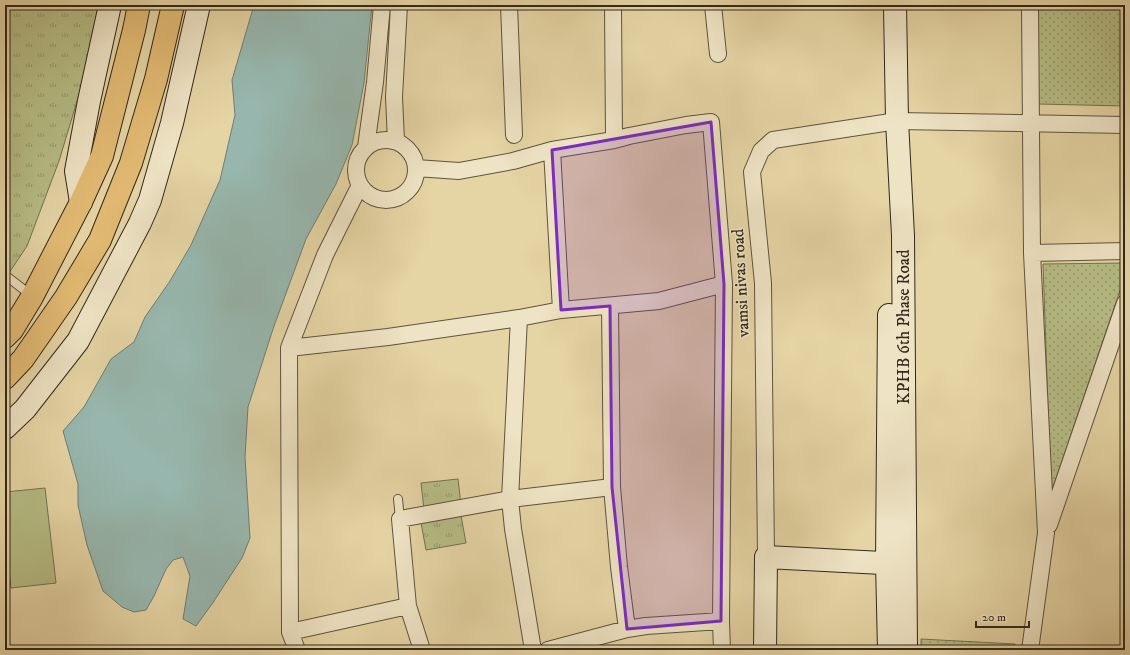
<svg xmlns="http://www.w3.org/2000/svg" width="1130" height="655" font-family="'IM FELL DW Pica',serif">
<defs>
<pattern id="grass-tufts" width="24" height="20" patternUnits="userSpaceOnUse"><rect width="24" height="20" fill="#b6bc85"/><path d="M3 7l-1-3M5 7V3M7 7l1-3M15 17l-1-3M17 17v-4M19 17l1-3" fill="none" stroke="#95996c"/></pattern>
<pattern id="park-dots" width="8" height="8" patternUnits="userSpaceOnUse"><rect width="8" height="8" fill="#b6bc85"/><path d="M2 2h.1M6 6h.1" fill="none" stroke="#95996c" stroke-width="1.8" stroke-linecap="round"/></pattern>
</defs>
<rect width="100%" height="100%" fill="#e5d4a4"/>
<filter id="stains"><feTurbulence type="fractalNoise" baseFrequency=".005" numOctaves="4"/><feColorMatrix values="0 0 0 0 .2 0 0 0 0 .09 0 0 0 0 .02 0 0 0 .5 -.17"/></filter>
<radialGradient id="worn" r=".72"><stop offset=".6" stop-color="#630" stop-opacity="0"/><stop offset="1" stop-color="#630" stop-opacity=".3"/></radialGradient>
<!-- grass -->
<path fill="url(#grass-tufts)" stroke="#747250" d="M5 5H106L59 161 27 246 5 279Z
M458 479 461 505 424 510 421 483Z
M460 510 466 543 426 550 420 517Z"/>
<!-- park -->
<path fill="url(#park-dots)" stroke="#747250" d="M1036 5H1125V106L1038 104Z
M1125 263V276L1051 493 1043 264Z
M921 639 1015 644V650H921Z"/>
<!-- pitch -->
<path fill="#b6bc85" stroke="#747250" d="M45 488 56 583 11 588 5 535V492Z"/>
<!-- water -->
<path fill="#97b7ae" stroke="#6f7e74" d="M254 5H372L364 83 352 145 336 184 306 239 274 326 248 407 245 457 250 538 242 558 212 604 196 626 183 619 190 576 183 557 173 560 166 569 154 596 146 610 134 612 122 607 103 591 87 545 78 505V484L63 431 84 407 111 359 134 342 145 317 170 281 191 245 220 180 235 115 232 80Z"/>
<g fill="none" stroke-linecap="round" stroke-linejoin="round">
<defs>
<path id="lane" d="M5 275 32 296
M398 499 400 519"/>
<path id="street" d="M509 5 514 135
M613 5 614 140
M713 5 718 54
M356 170a30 30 0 1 1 60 0a30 30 0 1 1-60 0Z
M396 141 394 97 399 5
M366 147 375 82 382 5
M416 168 459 171 513 161 552 150
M1032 253 1125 251
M610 306 612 487 619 567 627 629
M561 310 552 150 614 140 629 136 686 125 711 122 724 284 721 621 722 650
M519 318 561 310 659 301 724 284
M289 348 388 337 519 318 510 499 612 487
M1049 525 1125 303
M766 557 763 283 752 172 761 151 773 140 897 121 1125 125
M290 632 408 606
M297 650 290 632 289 348 325 255 360 185
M422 650 408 606 400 519 510 499 513 529 533 650
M548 650 627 629 646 626 721 621
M1030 650 1046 533 1032 253 1030 5"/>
<path id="secondary" d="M895 5 897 121 903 236 906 650
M81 202 76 171 89 101 110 5
M5 428 25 409 78 341 140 223 150 200 172 123 199 5
M765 650 766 557 902 564
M889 650 887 563 889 315"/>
<path id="primary" d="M5 337 12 330 32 297 81 202 102 156 134 30 139 5
M5 378 23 359 66 297 100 240 131 163 156 79 173 5"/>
</defs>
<!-- lane casing -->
<use href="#lane" stroke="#5f533e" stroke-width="10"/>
<!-- street casing -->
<use href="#street" stroke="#5f533e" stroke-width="18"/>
<!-- secondary casing -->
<use href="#secondary" stroke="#32281c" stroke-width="24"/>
<!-- primary casing -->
<use href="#primary" stroke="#32281c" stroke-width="24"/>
<!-- lane -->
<use href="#lane" stroke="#eee3c4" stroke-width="8"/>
<!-- street -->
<use href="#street" stroke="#eee3c4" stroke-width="16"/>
<!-- secondary -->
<use href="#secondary" stroke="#eee3c4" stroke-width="22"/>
<!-- primary -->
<use href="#primary" stroke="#e2ba72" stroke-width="22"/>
</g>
<!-- marked area -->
<path fill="#7b2cbf" fill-opacity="0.2" stroke="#7b2cbf" stroke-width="3" stroke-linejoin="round" d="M711 122 724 284 721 621 627 629 612 487 610 306 561 310 552 150Z"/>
<g text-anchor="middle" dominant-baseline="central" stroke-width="3" stroke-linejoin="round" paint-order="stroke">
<!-- street labels -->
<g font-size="17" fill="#32281c" stroke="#eee3c4">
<text transform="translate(741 283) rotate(-93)">vamsi nivas road</text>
<text transform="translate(904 327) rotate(-90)">KPHB 6th Phase Road</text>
</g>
</g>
<!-- margin -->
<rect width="1130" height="655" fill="none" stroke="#e5d4a4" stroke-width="20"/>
<rect x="6" y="6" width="1118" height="643" fill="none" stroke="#32281c" stroke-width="2"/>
<rect x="10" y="10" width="1110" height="635" fill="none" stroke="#32281c"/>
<!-- scale -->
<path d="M976 621v6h53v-6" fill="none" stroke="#32281c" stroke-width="2"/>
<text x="982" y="621" font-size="12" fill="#32281c" stroke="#eee3c4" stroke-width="3" paint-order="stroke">20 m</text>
<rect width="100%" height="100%" filter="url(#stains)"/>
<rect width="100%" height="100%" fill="url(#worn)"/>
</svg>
